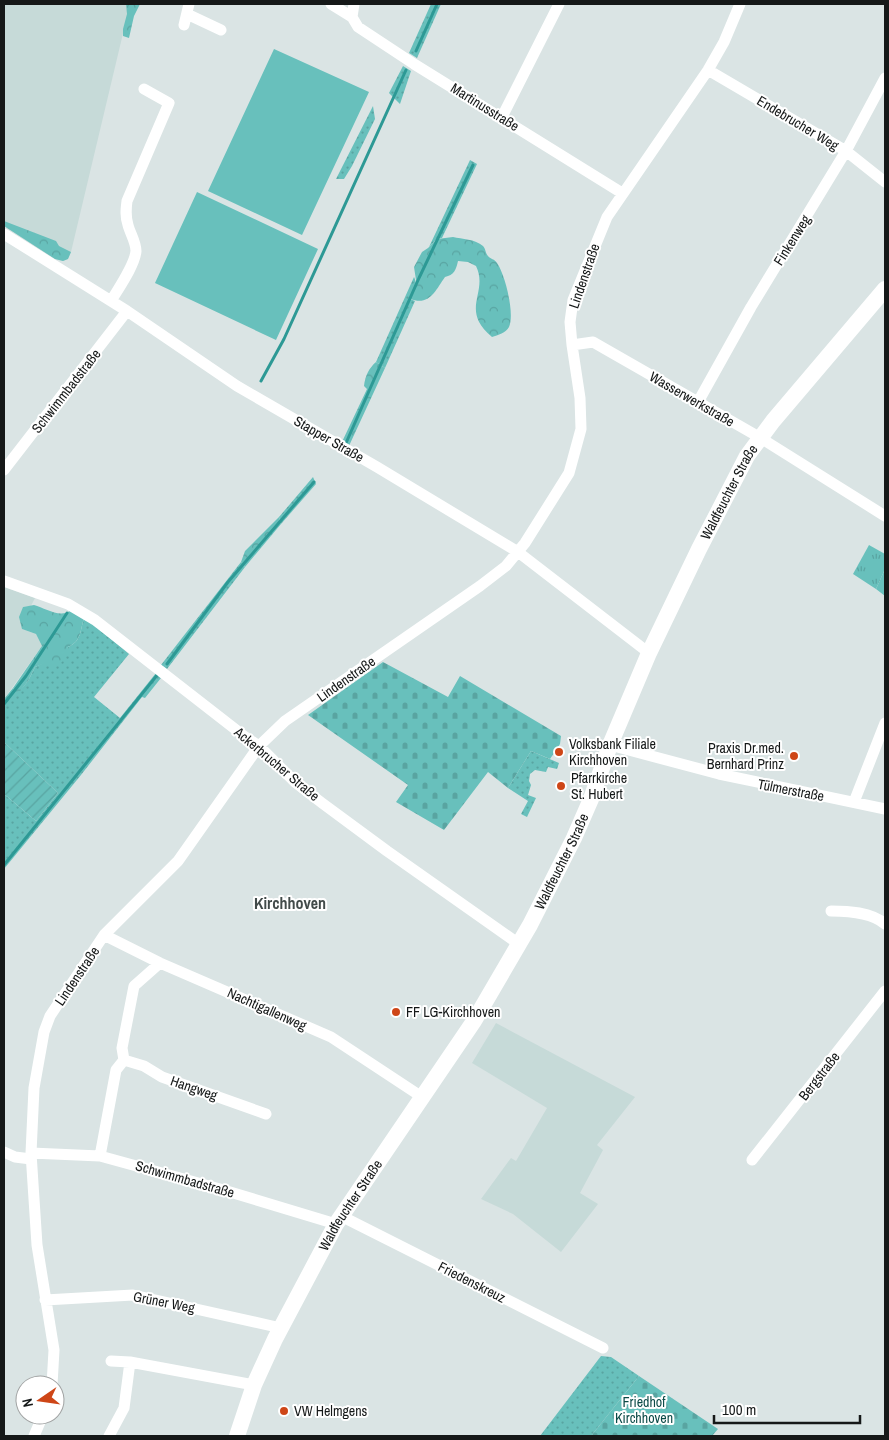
<svg xmlns="http://www.w3.org/2000/svg" width="889" height="1440" font-family="'Archivo Narrow',sans-serif">
<defs>
<pattern id="grass-dots" width="8" height="8" patternUnits="userSpaceOnUse" patternTransform="scale(1.25)"><rect width="8" height="8" fill="#68c0bc"/><path d="M2 2h.1M6 6h.1" fill="none" stroke="#59a4a1" stroke-width="1.8" stroke-linecap="round"/></pattern>
<pattern id="forest-crowns" width="20" height="18" patternUnits="userSpaceOnUse" patternTransform="scale(1.25)"><rect width="20" height="18" fill="#68c0bc"/><path d="M2 6a3 3 0 1 1 6 0M12 15a3 3 0 1 1 6 0" fill="none" stroke="#59a4a1"/></pattern>
<pattern id="cemetery-stones" width="16" height="16" patternUnits="userSpaceOnUse" patternTransform="scale(1.25)"><rect width="16" height="16" fill="#68c0bc"/><path d="M2 7V4a2 2 0 0 1 4 0v3zM10 15v-3a2 2 0 0 1 4 0v3z" fill="#59a4a1"/></pattern>
<pattern id="park-tufts" width="24" height="20" patternUnits="userSpaceOnUse" patternTransform="scale(1.25)"><rect width="24" height="20" fill="#68c0bc"/><path d="M3 7l-1-3M5 7V3M7 7l1-3M15 17l-1-3M17 17v-4M19 17l1-3" fill="none" stroke="#59a4a1"/></pattern>
<pattern id="garden-furrows" width="10" height="10" patternUnits="userSpaceOnUse" patternTransform="scale(1.25)"><rect width="10" height="10" fill="#68c0bc"/><path d="M-1 1l2-2M0 10L10 0M9 11l2-2" fill="none" stroke="#59a4a1"/></pattern>
</defs>
<rect width="100%" height="100%" fill="#dae4e4"/>
<!-- built -->
<path fill="#c6dad8" d="M4 4H130L71 252 68 259 63 261 55 259 4 226Z
M4 587 35 598 31 606 23 607 22 629 36 634 42 646 4 699Z
M496 1023 635 1097 597 1145 603 1150 580 1193 598 1204 561 1252 513 1214 481 1199 511 1158 516 1161 547 1108 472 1063Z"/>
<!-- grass -->
<path fill="url(#grass-dots)" d="M431 4H441L417 58 409 53Z
M403 66 411 71 400 104 389 93Z
M373 106 375 119 352 166 344 179H336Z
M470 160 477 164 442 238 437 239 429 247Z
M414 277C418 284 412 292 410 299L415 301 385 368 376 362Z
M313 477 316 484 281 524 279 517Z
M241 562 245 567 167 669 161 665Z
M81 614 129 654 94 697 120 718 156 673 161 678 145 698 142 697 81 775 4 869V794L36 821 58 793 4 742V699L13 688 18 693 28 681 35 667 65 653 68 647C82 641 80 630 84 618Z
M531 751 559 763 557 769 548 767 546 772 535 770 530 774 529 781 531 785 528 795 536 798 527 817 521 814 528 801 508 788Z
M601 1356 611 1357 639 1376 591 1436H540Z"/>
<!-- forest -->
<path fill="url(#forest-crowns)" d="M126 4H140L134 16 129 38 123 36V29L127 14Z
M4 221 56 241 59 246 71 252 68 259 63 261 55 259 4 226Z
M453 237C462 239 475 239 483 246 486 249 485 253 488 256 490 259 495 259 497 263 505 274 515 314 509 327 506 333 498 335 492 337 459 309 489 293 476 266L468 262 458 261C456 270 454 275 445 277 435 291 430 306 410 299L416 280 414 267 422 252 428 248 437 239Z
M376 362 385 368 348 448 341 444 367 389 364 386C365 376 369 368 376 362Z
M279 517 281 524 245 567 241 562 245 551Z
M34 605C45 608 59 618 70 611L84 618C80 630 82 641 68 647L65 659 58 665 43 664 35 667 28 681 18 694 13 688 42 646 36 634 22 629 19 617 23 607Z"/>
<!-- cemetery -->
<path fill="url(#cemetery-stones)" d="M383 662 448 697 460 676 561 736 560 744 550 759 531 751 508 788 488 772 444 830 396 802 408 785 308 715Z
M639 1376 718 1429 712 1436H591Z"/>
<!-- park -->
<path fill="url(#park-tufts)" d="M869 545 885 554V569L876 589 853 574Z"/>
<!-- garden -->
<path fill="url(#garden-furrows)" d="M4 742 58 793 36 821 4 794Z"/>
<!-- pitch -->
<path fill="#68c0bc" d="M274 49 369 92 302 235 208 191Z
M197 192 318 249 276 340 155 283Z
M885 569V596L876 589Z"/>
<g fill="none" stroke-linecap="round" stroke-linejoin="round">
<!-- stream -->
<path stroke="#2d9995" stroke-width="3" d="M416 51 437 4
M261 381 284 339 406 70
M346 443 419 278 473 165
M167 664 228 582 314 482
M4 704 26 676 67 613
M4 865 158 674"/>
<!-- street -->
<path stroke="#fff" stroke-width="11" d="M331 4 352 17 358 27 414 64 622 193
M187 14 221 30
M352 17 354 4
M184 25 189 4
M708 70 846 151 885 182
M502 117 559 4
M4 234 127 311 237 386 377 467 518 552 649 653
M111 301C118 289 135 265 136 251 136 242 130 233 128 225 125 216 126 209 127 201L169 103 144 89
M572 345 593 342 759 437 885 516
M698 402 751 307 846 151 885 78
M4 470 127 311
M4 581 68 604 95 620 244 736 259 746 296 783 322 803 387 851 519 944
M610 745 719 774 885 809
M854 802 885 723
M831 911C848 911 871 912 885 924
M104 935 160 963 331 1037 422 1097
M124 1060 144 1066 162 1077 266 1114
M4 1152 15 1157 31 1159
M31 1153 100 1156 220 1189 336 1224
M100 1156 116 1070 124 1060 122 1048 134 986 160 963
M752 1160 885 991
M341 1216 603 1348
M45 1300 133 1295 281 1328
M111 1361 130 1362
M52 1385 54 1350 37 1245 31 1153 34 1088 44 1032 50 1016 104 935 178 861 259 746 285 721 480 586 506 566 525 543 569 473 581 429 580 398 572 345 570 322 573 300 607 217 708 70 724 42 740 4
M34 1436 43 1415
M109 1436 124 1408 130 1362 254 1385"/>
<!-- secondary -->
<path stroke="#fff" stroke-width="16" id="s1" d="M237 1436 254 1385 275 1339 336 1224 474 1021 530 925 574 838 591 799 610 745 649 653 699 549 747 456 773 421 885 289"/>
</g>
<!-- markers -->
<g fill="#ce4617" stroke="#fff" stroke-width="2">
<circle cx="559" cy="752" r="5"/>
<circle cx="794" cy="756" r="5"/>
<circle cx="561" cy="786" r="5"/>
<circle cx="396" cy="1012" r="5"/>
<circle cx="284" cy="1411" r="5"/>
</g>
<g text-anchor="middle" dominant-baseline="central" stroke-width="4" stroke-linejoin="round" paint-order="stroke">
<!-- street labels -->
<g font-size="14" fill="#151818" stroke="#fff">
<text transform="translate(485 107) rotate(32)">Martinusstraße</text>
<text transform="translate(798 123) rotate(31)">Endebrucher Weg</text>
<text transform="translate(792 240) rotate(-58)">Finkenweg</text>
<text transform="translate(584 276) rotate(-71)">Lindenstraße</text>
<text transform="translate(66 391) rotate(-52)">Schwimmbadstraße</text>
<text transform="translate(692 399) rotate(30)">Wasserwerkstraße</text>
<text transform="translate(329 439) rotate(30)">Stapper Straße</text>
<text stroke="none"><textPath href="#s1" startOffset="1068">Waldfeuchter Straße</textPath></text>
<text transform="translate(346 679) rotate(-35)">Lindenstraße</text>
<text transform="translate(277 764) rotate(40)">Ackerbrucher Straße</text>
<text transform="translate(791 790) rotate(11)">Tülmerstraße</text>
<text stroke="none"><textPath href="#s1" startOffset="662">Waldfeuchter Straße</textPath></text>
<text transform="translate(77 976) rotate(-56)">Lindenstraße</text>
<text transform="translate(267 1009) rotate(24)">Nachtigallenweg</text>
<text transform="translate(819 1076) rotate(-52)">Bergstraße</text>
<text transform="translate(194 1088) rotate(19)">Hangweg</text>
<text transform="translate(185 1179) rotate(16)">Schwimmbadstraße</text>
<text stroke="none"><textPath href="#s1" startOffset="258">Waldfeuchter Straße</textPath></text>
<text transform="translate(472 1282) rotate(27)">Friedenskreuz</text>
<text transform="translate(164 1302) rotate(11)">Grüner Weg</text>
</g>
<!-- poi labels -->
<g font-size="14" fill="#151818" stroke="#fff" text-anchor="start">
<text x="569" y="744">Volksbank Filiale<tspan x="569" dy="16">Kirchhoven</tspan></text>
<text x="784" y="748" text-anchor="end">Praxis Dr.med.<tspan x="784" dy="16">Bernhard Prinz</tspan></text>
<text x="571" y="778">Pfarrkirche<tspan x="571" dy="16">St. Hubert</tspan></text>
<text x="406" y="1012">FF LG-Kirchhoven</text>
<text x="294" y="1411">VW Helmgens</text>
</g>
<!-- park labels -->
<g font-size="14" fill="#0b4a47" stroke="#fff">
<text x="644" y="1402">Friedhof<tspan x="644" dy="16">Kirchhoven</tspan></text>
</g>
<!-- quarter labels -->
<g font-size="16" font-weight="bold" fill="#424b4a" stroke="#fff">
<text x="290" y="903">Kirchhoven</text>
</g>
</g>
<!-- border -->
<rect width="889" height="1440" fill="none" stroke="#151818" stroke-width="10"/>
<!-- north arrow -->
<g transform="translate(40 1400) rotate(257)"><circle r="24" fill="#ffffff" stroke="#a1a3a3"/>
<path d="M0-4L9 19L0 12L-9 19Z" fill="#ce4617"/>
<text y="-8" font-size="14" font-weight="bold" text-anchor="middle" fill="#151818">N</text>
</g>
<!-- scale -->
<path d="M714 1415v8h146v-8" fill="none" stroke="#151818" stroke-width="2.5"/>
<text x="722" y="1415" font-size="15" fill="#151818" stroke="#ffffff" stroke-width="4" paint-order="stroke">100 m</text>
</svg>
